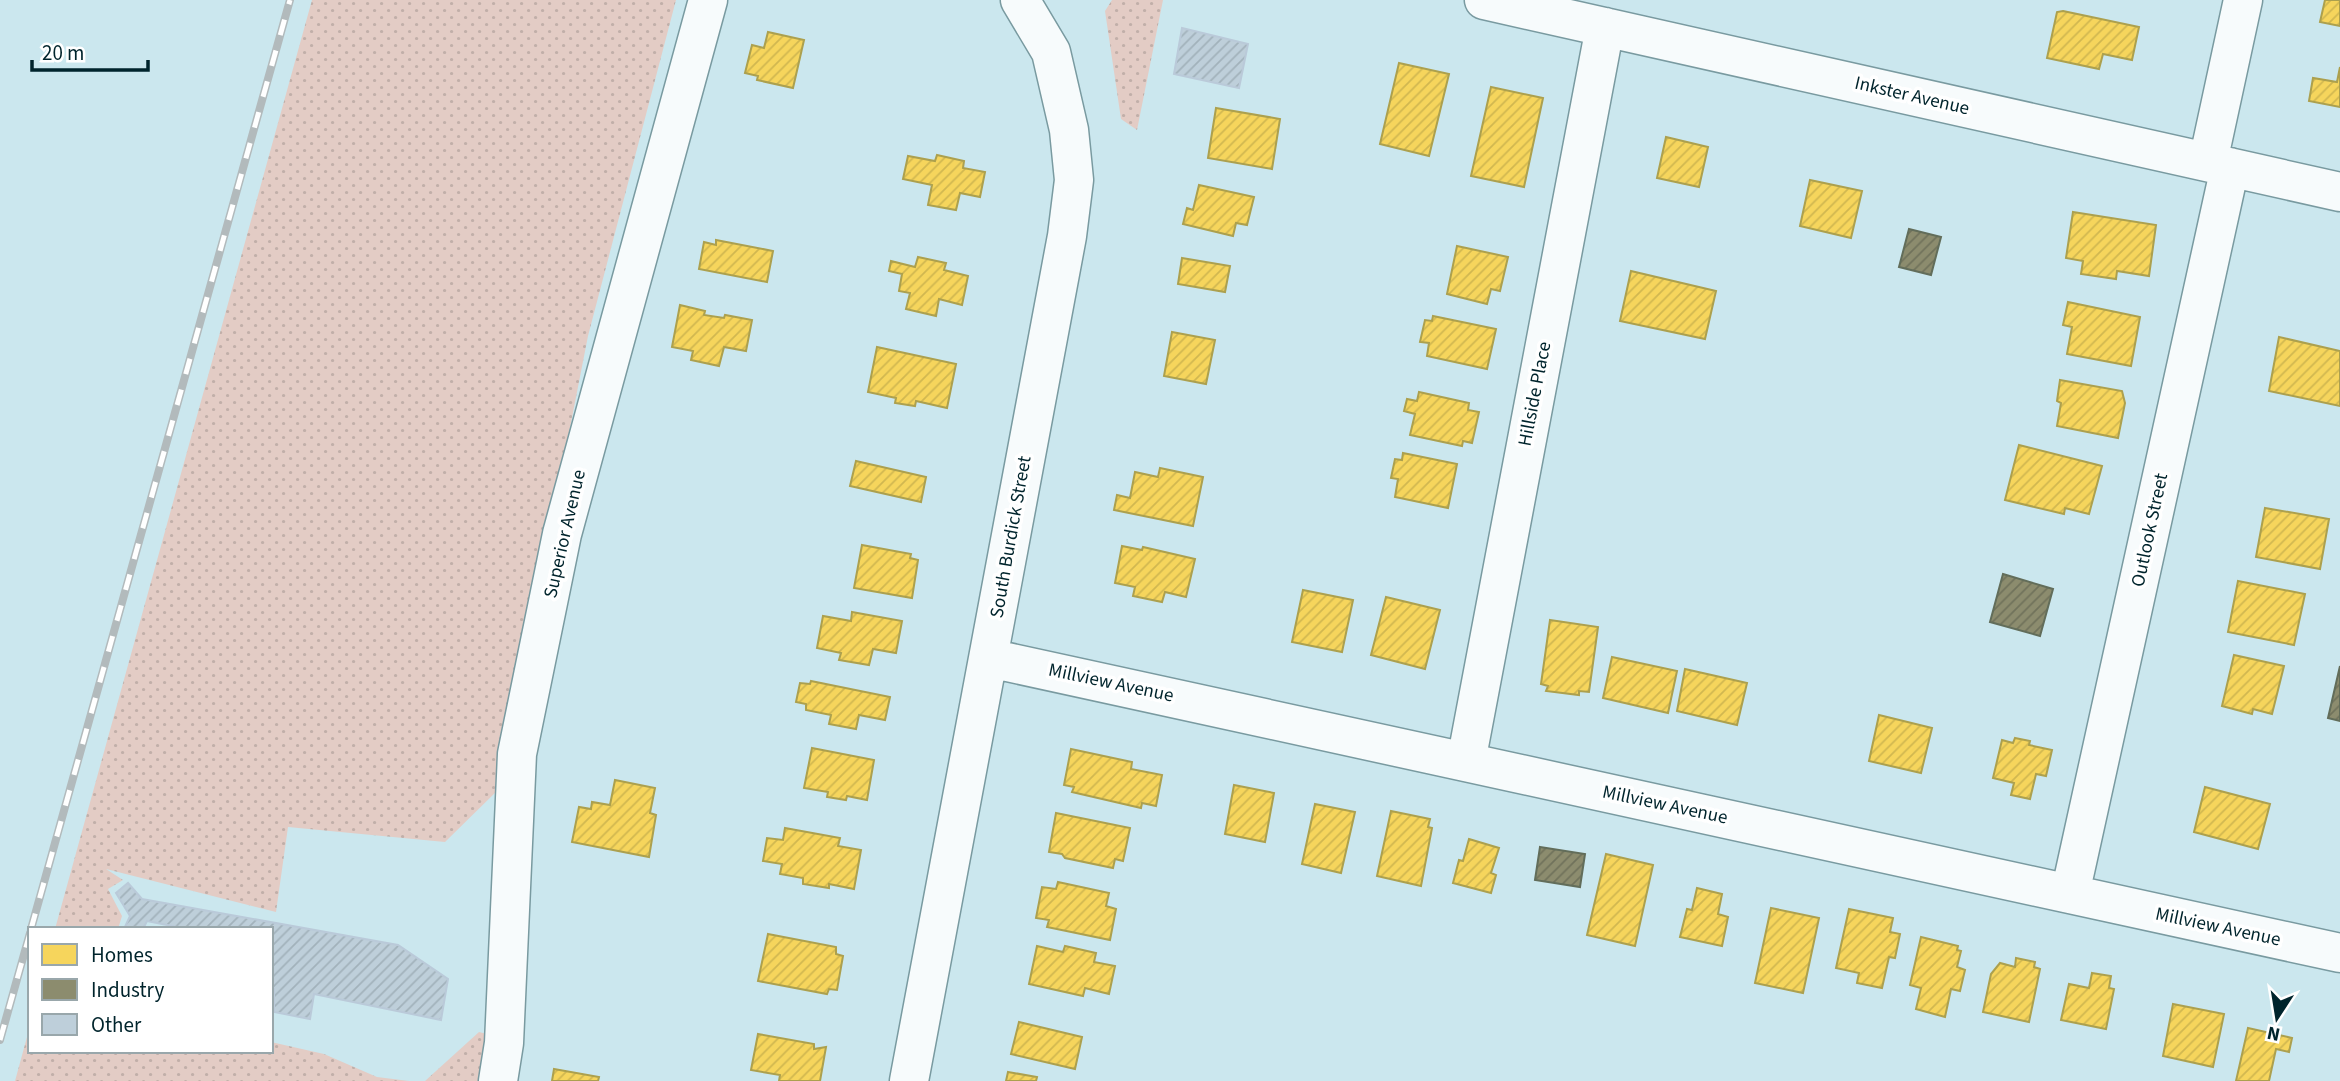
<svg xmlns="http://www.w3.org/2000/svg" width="2340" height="1081" viewBox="0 0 2340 1081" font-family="'Source Sans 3',sans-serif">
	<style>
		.grass { fill: url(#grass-dots) }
		.homes { fill: url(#homes-hatch); stroke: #aca04e; stroke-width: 2 }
		.industry { fill: url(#industry-hatch); stroke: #626d5a; stroke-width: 2 }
		.building { fill: url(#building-hatch); stroke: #bacad9; stroke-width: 2 }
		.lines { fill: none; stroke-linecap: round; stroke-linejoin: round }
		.minor-casing { stroke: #799aa0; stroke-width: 41 }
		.minor { stroke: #f7fbfc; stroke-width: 38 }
		.rail-casing { stroke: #b2babc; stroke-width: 8 }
		.rail { stroke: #fff; stroke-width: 5; stroke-dasharray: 16; stroke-linecap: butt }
		.labels { text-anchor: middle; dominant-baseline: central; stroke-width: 7; stroke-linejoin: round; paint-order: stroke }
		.street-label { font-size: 19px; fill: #00242c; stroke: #fff }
	</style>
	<defs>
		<pattern id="grass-dots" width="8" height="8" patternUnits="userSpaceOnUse" patternTransform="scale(1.75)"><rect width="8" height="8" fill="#e3ccc5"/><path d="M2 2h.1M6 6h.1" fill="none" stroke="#c1afa9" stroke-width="1.8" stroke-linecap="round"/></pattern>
		<pattern id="homes-hatch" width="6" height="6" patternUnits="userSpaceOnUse" patternTransform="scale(1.75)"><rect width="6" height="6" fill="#f6d55c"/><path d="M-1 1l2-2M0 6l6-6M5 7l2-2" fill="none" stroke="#d1b750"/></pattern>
		<pattern id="industry-hatch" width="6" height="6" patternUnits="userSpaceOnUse" patternTransform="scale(1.75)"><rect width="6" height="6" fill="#8c8c6e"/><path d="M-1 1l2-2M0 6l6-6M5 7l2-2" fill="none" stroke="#70725b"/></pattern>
		<pattern id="building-hatch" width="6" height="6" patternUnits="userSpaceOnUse" patternTransform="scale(1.75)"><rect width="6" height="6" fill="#becfda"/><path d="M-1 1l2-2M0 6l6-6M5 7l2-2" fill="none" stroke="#a2b2bb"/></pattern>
	</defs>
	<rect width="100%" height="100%" fill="#cbe7ee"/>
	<path class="grass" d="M312 0H676L588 336 499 789 445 842 288 827 276 912 106 869 123 880 108 889 122 916 118 929H55Z
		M1112 0H1163L1137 130 1121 119 1105 11Z
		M30 1026V1051H271V1042L324 1054 377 1077 409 1081H15Z
		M479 1032 495 1036 487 1081H425Z"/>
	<path class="homes" d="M2325 0H2340V26L2320 22Z
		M2063 11 2139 27 2132 60 2103 54 2099 69 2047 58 2057 12Z
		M768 32 804 40 793 88 757 80 758 76 745 73 752 45 764 48Z
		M1399 63 1449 74 1429 156 1380 144Z
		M2340 67V107L2309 101 2313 78 2337 82Z
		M1491 87 1543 98 1524 187 1471 176Z
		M1216 108 1280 119 1272 169 1208 158Z
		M1666 137 1708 147 1699 187 1657 178Z
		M937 155 964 161 963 168 985 172 980 197 960 193 956 210 928 205 932 185 903 179 908 156 935 161Z
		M1810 180 1862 191 1851 238 1800 226Z
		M1199 185 1254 197 1247 225 1236 223 1233 236 1183 224 1187 208 1193 210Z
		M2073 212 2156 225 2149 276 2117 271 2116 279 2081 274 2083 261 2066 258Z
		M716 240 773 251 767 282 699 269 704 242 716 245Z
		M1457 246 1508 257 1500 291 1491 289 1487 304 1447 294Z
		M918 257 946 263 944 270 968 276 962 305 939 299 936 316 906 309 910 293 899 291 902 274 889 271 891 261 915 267Z
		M1182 258 1230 266 1225 292 1178 284Z
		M1631 271 1716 291 1705 339 1620 321Z
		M2068 302 2140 317 2131 366 2067 354 2072 327 2063 325Z
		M680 305 705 311 704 315 724 318 725 315 752 320 746 351 724 347 719 366 691 360 693 351 672 347Z
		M1433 316 1496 329 1487 369 1427 356 1429 343 1420 342 1425 320 1432 321Z
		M1172 332 1215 340 1206 384 1164 376Z
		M2279 337 2340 351V406L2269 391Z
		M877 347 956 364 947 408 916 401 915 406 895 403 896 398 868 392Z
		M2060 380 2122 391 2125 403 2118 438 2057 426 2061 403 2057 401Z
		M1419 392 1469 403 1468 410 1479 412 1472 443 1463 441 1462 446 1410 435 1415 414 1404 411 1407 399 1417 401Z
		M2019 445 2102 466 2089 514 2065 508 2064 514 2005 500Z
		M1403 453 1457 464 1448 508 1395 497 1398 479 1391 478 1395 459 1402 460Z
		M856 461 926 477 921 502 850 486Z
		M1160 468 1203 477 1193 526 1114 510 1117 495 1130 498 1135 472 1158 477Z
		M2265 508 2329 519 2320 569 2256 557Z
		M862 545 911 554 910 558 918 560 912 598 854 588Z
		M1122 546 1142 550 1143 547 1195 559 1186 597 1165 592 1162 602 1133 596 1135 587 1115 583Z
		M2238 581 2305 594 2294 645 2228 632Z
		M1303 590 1353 600 1342 652 1292 642Z
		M1386 597 1440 610 1425 669 1371 655Z
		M852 612 902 621 896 653 873 649 869 665 839 660 841 653 817 648 823 616 851 621Z
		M1550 620 1598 627 1589 692 1579 691V695L1546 691 1548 686 1541 684Z
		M2234 655 2284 666 2272 714 2253 709 2252 714 2222 706Z
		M1612 657 1677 671 1668 713 1603 698Z
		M1685 669 1747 683 1737 725 1677 711Z
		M811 681 890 697 885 720 859 715 856 729 829 724 831 715 806 710V704L796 702 800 683 810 684Z
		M1879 715 1932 728 1921 773 1869 761Z
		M2015 738 2030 741 2029 745 2052 750 2046 776 2036 774 2030 799 2011 795 2014 783 1993 778 2002 740 2013 743Z
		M812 748 874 760 867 800 847 796 846 800 827 797 828 792 804 788Z
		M1071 749 1132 762 1131 769 1162 775 1156 806 1142 803 1141 808 1072 792 1074 787 1064 785Z
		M615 780 655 788 650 813 656 815 649 857 572 842 579 807 591 809 592 802 610 805Z
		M1234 785 1274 793 1265 842 1225 834Z
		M2205 787 2270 804 2258 849 2194 832Z
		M1315 804 1355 812 1341 873 1302 864Z
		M1391 811 1430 819 1428 827 1432 828 1421 886 1377 876Z
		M1056 813 1130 828 1123 861 1115 859 1113 868 1065 858 1062 854 1049 852Z
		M785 828 840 838 838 846 861 850 854 889 829 884V888L803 884V878L780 874 782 864 763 861 767 838 783 840Z
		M1469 839 1499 848 1491 873 1496 875 1491 893 1453 883 1459 860 1463 861Z
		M1606 854 1653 865 1635 946 1587 935Z
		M1058 882 1109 893 1106 906 1116 909 1110 940 1047 927 1049 920 1036 918 1042 887 1056 889Z
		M1697 888 1722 894 1718 914 1728 917 1722 946 1680 937 1687 909 1692 910Z
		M1771 908 1819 918 1803 993 1755 983Z
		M1849 909 1893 918 1890 932 1900 934 1895 958 1889 957 1882 988 1857 983 1859 973 1836 968Z
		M768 934 836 947V954L843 956 837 990 829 989 827 994 758 981Z
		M1921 937 1958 946 1957 950 1961 951 1957 967 1965 970 1960 991 1951 989 1945 1017 1916 1009 1921 988 1910 985Z
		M1037 946 1063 952 1065 946 1096 953 1094 962 1115 966 1109 994 1085 988 1083 996 1029 984Z
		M2016 958 2035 962 2034 967 2040 969 2029 1022 1983 1012 1991 974 2000 963 2015 967Z
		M2092 973 2111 976 2109 988 2114 989 2106 1029 2061 1020 2069 984 2089 988Z
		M2173 1004 2224 1014 2213 1067 2163 1056Z
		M1019 1022 1082 1037 1075 1069 1011 1054Z
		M2248 1028 2292 1038 2289 1052 2276 1049 2269 1081H2236Z
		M758 1034 814 1044V1049L826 1047 820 1081H779L780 1075 751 1070Z
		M554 1069 599 1077 598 1081H552Z
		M1008 1072 1037 1077 1036 1081H1006Z"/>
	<path class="industry" d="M1909 229 1941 237 1931 275 1899 267Z
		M2003 574 2053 589 2040 636 1990 622Z
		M2340 666V721L2328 718Z
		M1540 847 1585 854 1580 887 1535 880Z"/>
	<path class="building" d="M1182 28 1248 44 1239 88 1174 74Z
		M128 883 142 899 398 945 448 979 441 1020 314 994 310 1019 274 1012V989L271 988V929H187L147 921 143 929H124L130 916 116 893Z"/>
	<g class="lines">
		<g class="minor-casing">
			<path id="minor" d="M1484 0 2340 192
				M2208 162 2243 0
				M989 658 2340 953
				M1466 762 1605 27
				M2070 894 2230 167
				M498 1081 504 1043 517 754 562 534 708 0
				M909 1081 1067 236 1074 180 1069 130 1051 52 1020 0"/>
		</g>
		<use href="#minor" class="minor"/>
		<g class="rail-casing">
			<path id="rail" d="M31 929 290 0
				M0 1040 30 933"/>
		</g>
		<use href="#rail" class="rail"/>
	</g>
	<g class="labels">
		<g class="street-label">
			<text transform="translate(1912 96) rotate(13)">Inkster Avenue</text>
			<text transform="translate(1535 394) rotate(-79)">Hillside Place</text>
			<text transform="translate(2150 530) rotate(-78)">Outlook Street</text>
			<text transform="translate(565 534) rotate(-77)">Superior Avenue</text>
			<text transform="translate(1011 537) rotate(-80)">South Burdick Street</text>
			<text transform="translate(1111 683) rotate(12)">Millview Avenue</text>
			<text transform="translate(1665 805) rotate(12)">Millview Avenue</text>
			<text transform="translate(2218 927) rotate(12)">Millview Avenue</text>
		</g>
	</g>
	<rect x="28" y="927" width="245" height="126" fill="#ffffff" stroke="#99a7ab" stroke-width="2"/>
	<rect x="42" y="944" width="35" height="21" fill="#f6d55c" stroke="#99a7ab" stroke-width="2"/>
	<text x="91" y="962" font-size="21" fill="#00242c">Homes</text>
	<rect x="42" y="979" width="35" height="21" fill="#8c8c6e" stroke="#99a7ab" stroke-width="2"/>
	<text x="91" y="997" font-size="21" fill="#00242c">Industry</text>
	<rect x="42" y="1014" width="35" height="21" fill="#becfda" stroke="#99a7ab" stroke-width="2"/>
	<text x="91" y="1032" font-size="21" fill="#00242c">Other</text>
	<g transform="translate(2277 1018) rotate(192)" stroke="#ffffff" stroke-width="5" paint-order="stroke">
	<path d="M0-5L12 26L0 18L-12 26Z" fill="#00242c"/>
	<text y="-10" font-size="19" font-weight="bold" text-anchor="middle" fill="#00242c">N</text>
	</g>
	<path d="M32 60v10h116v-10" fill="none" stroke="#00242c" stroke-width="3.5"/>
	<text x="42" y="60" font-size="21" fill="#00242c" stroke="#ffffff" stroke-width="5" paint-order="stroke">20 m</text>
</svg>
